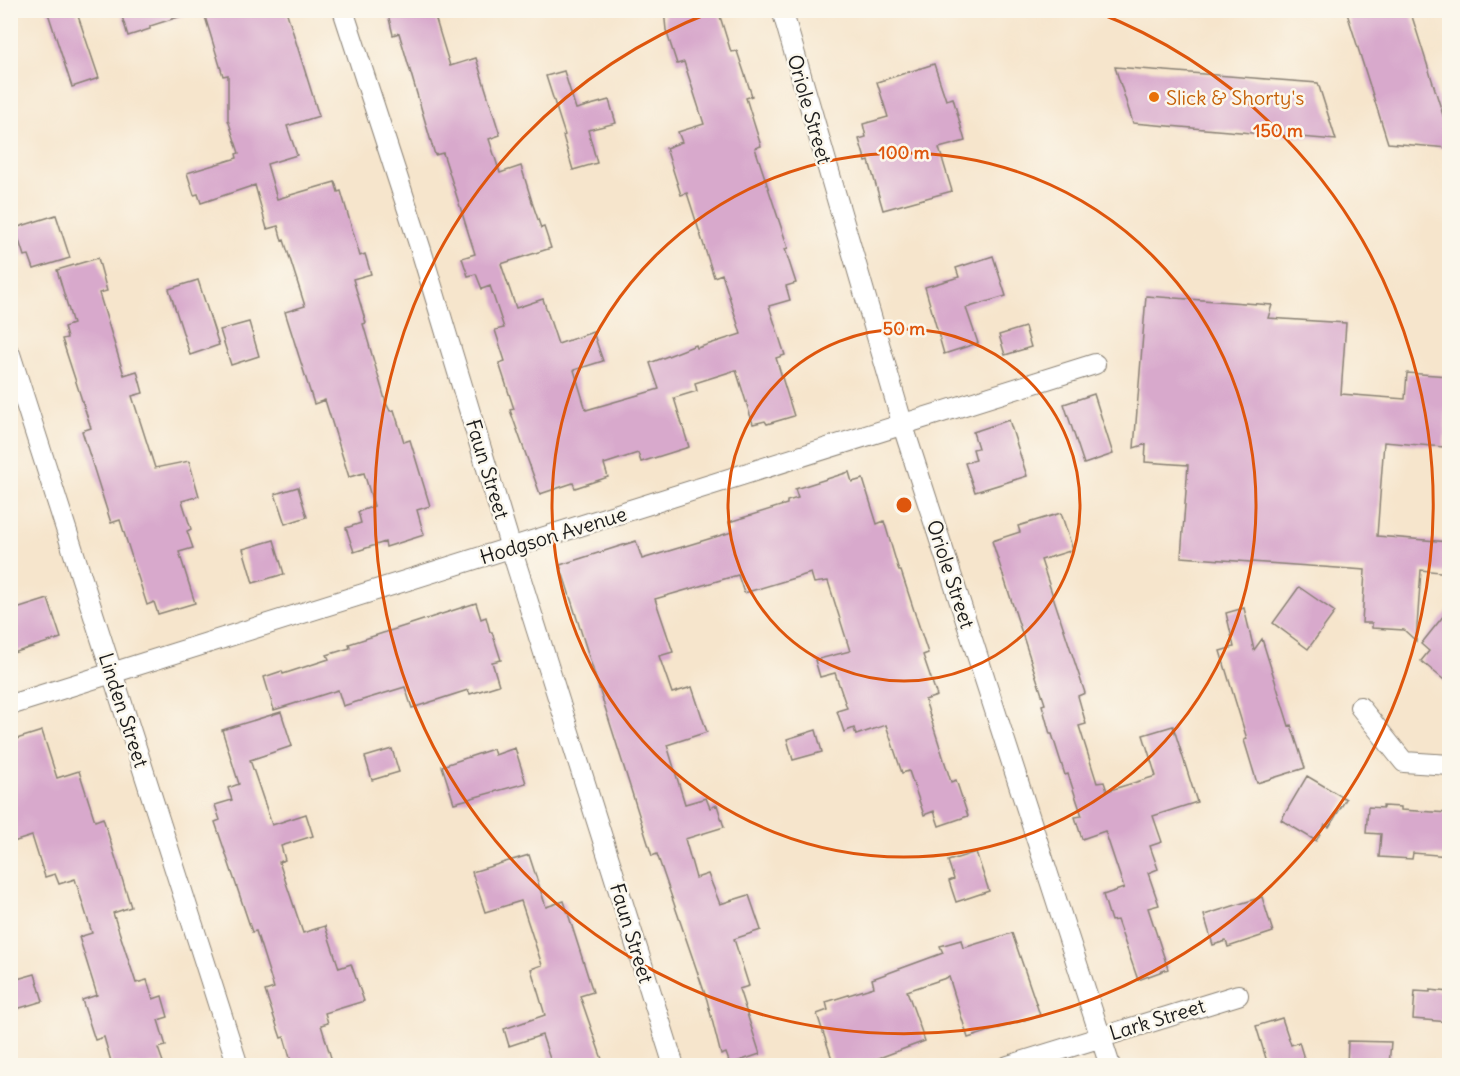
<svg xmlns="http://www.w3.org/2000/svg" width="1460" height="1076" viewBox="0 0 1460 1076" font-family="Delius,sans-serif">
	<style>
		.building { fill: #d8a9cc }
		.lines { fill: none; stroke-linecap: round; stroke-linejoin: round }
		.minor-casing { stroke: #898074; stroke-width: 22 }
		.minor { stroke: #fff; stroke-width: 20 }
		.ring { fill: none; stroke: #de560d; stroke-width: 3 }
		.food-dot { fill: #e8710a; stroke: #fbf7ec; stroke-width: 2 }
		.labels { text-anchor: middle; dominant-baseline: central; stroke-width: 5; stroke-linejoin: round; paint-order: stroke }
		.food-label { font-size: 20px; fill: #c56008; stroke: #fbf7ec; text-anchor: start }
		.street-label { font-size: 20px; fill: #1c1c1c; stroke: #fbf7ec }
		.centre { fill: #de560d; stroke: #fbf7ec; stroke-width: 3 }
		.ring-label { font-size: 18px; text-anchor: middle; font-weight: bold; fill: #de560d; stroke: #fbf7ec; stroke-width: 5; stroke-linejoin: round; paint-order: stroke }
	</style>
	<rect width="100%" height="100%" fill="#fbf7ec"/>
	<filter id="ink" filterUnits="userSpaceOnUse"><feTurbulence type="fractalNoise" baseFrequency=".0167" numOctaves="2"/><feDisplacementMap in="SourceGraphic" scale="12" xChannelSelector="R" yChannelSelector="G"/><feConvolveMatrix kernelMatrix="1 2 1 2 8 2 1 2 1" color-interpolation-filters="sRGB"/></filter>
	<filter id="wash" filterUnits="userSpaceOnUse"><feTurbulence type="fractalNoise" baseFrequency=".008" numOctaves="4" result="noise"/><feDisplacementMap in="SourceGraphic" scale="24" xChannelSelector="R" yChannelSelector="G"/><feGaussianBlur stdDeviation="1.35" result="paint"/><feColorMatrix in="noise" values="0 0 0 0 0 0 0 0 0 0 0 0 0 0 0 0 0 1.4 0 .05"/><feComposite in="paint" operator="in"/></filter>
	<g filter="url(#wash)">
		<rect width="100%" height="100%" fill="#f6e5cc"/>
		<g id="blocks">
			<path class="building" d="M47 10H76L99 78 72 87Z
				M120 10H184L185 15 150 26V29L128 36Z
				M203 10H286L319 116 287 126 297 155 267 164 277 199 335 182 338 192 341 191 360 256 365 254 371 274 353 279 366 323 363 324 386 403 390 411 394 410 404 442 410 440 430 506 417 510 424 535 386 547 385 542 354 552 346 528 361 523 358 512 374 506 364 473 349 477 325 400 314 404 285 312 305 306 284 240 282 241 278 226 267 229 255 185 201 203 198 194 194 195 187 173 237 158 236 154 239 153 228 120V75L223 76Z
				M387 10H433L450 66 476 58 500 135 489 139 500 173 521 166 533 205 541 228 544 227 551 248 501 264 516 308 543 299 558 344 593 332 603 361 574 370 586 410 659 389 650 363 696 345 697 348 741 334 722 274 714 277 687 193 681 195 666 148 682 142 678 132 704 124 684 62 677 64 666 30 664 10H718L731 52 737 51 752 96 746 98 761 146 755 148 788 248 785 249 796 283 786 286 790 300 769 306 785 355 776 358 794 416 767 424 765 421 753 424 736 370 695 383 697 391 674 398 689 447 641 462 638 453 604 464 608 477 575 488 573 483 540 494 510 410 514 409 499 363 505 361 495 330 504 328 490 286 482 289 476 274 468 276 462 258 475 254 443 153 435 155 399 33 393 35Z
				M1346 10H1410L1449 134V148L1388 143Z
				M934 64 946 100 953 98 965 141 939 148 952 191 883 210 869 161 866 162 859 139 866 137 863 124 888 117 877 82Z
				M1115 67 1318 83 1336 140 1133 123Z
				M564 71 576 109 609 100 616 123 588 130 597 163 573 170 563 136 565 135 546 76Z
				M56 215 70 258 34 269 29 255 24 256 15 228Z
				M993 256 1006 296 966 308 978 343 944 354 925 287 959 277 956 268Z
				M98 258 107 291 99 293 124 375 137 371 143 393 132 396 155 468 189 461 199 496 182 501 191 529 187 531 193 548 179 552 195 603 158 614 154 602 147 605 120 520 111 523 82 431 91 428 62 339 67 338 64 327 73 324 57 270Z
				M198 280 219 345 190 355 169 289Z
				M1146 296 1272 305 1268 318 1346 323 1341 394 1405 399 1407 373 1449 376 1444 447 1384 442 1377 536 1449 542V573L1421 570 1416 641 1404 630 1372 628V623H1362L1365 570 1181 557 1188 465 1145 462 1146 444 1134 448Z
				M249 322 259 356 231 365 220 330Z
				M1025 327 1031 347 1005 355 999 335Z
				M1094 394 1113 454 1084 464 1064 404Z
				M1009 420 1027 476 975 492 965 463 976 460 973 449 978 448 973 432Z
				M849 472 852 482 863 479 877 524 884 521 899 571H901L928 653 923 655 937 696 925 700 951 782 956 780 968 816 939 826 934 811 924 815 909 771 902 773 886 725 856 735 854 728 844 732 837 711 847 708 835 673 820 677 815 660 850 651 828 581 814 583 811 573 744 593 738 575 655 599 673 652 659 656 672 693 692 687 707 732 667 745 685 804 706 798 710 808 717 805 724 827 685 839 696 878 708 874 720 904 749 895 761 930 734 939 749 986 739 989 760 1054 730 1064 726 1053 721 1055 707 1000 657 854 652 856 560 565 636 541 642 559 732 532 729 522 787 504V501L798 498 795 489Z
				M298 487 307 517 285 524 275 494Z
				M1061 513 1073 550 1041 560 1085 693 1078 696 1086 724 1079 726 1097 783 1104 782 1107 791 1156 776 1143 735 1173 726 1197 802 1153 816 1162 842 1150 846 1158 869 1148 873 1159 905 1148 908 1168 969 1138 980 1117 920 1111 921 1103 895 1124 888 1105 831 1082 839 1075 817 1082 816 1068 774 1065 775 1052 734H1050L1042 705 1045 704 992 541 1020 532 1018 526Z
				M274 540 284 574 253 583 243 549Z
				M1299 587 1335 612 1308 649 1273 623Z
				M48 599 61 638 10 654V611Z
				M476 603 481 619 486 617 490 632H492L501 660 492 662 499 685 470 694 468 690 412 708 405 687 343 706 338 690 274 710 264 677 282 671 283 674 329 659 327 655 350 648 349 644Z
				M1244 608 1254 650 1262 639 1289 726 1291 725 1305 768 1257 783 1244 740 1247 739 1220 651 1234 647 1226 613Z
				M1449 609V684L1421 661 1429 651 1421 644Z
				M281 712 292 746 250 760 272 825 306 814 313 836 281 846 285 860 279 862 303 933 325 926 339 968 351 964 364 1001 325 1013 328 1023 321 1025 332 1061 319 1065H292L284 1037 281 1038 265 991 274 988 256 931 252 932 215 822 220 820 215 805 232 800 228 788 239 784 222 730Z
				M816 730 822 752 793 760 787 739Z
				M42 731 57 778 79 771 95 821 103 818 131 907 113 913 136 983 147 980 153 999 162 996 168 1017 158 1020 166 1046 158 1048 164 1065H112L104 1037 95 1040 82 1000 97 995 79 937 92 933 75 879 59 884 55 874 45 877 32 836 10 843V741Z
				M515 748 526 783 454 803 442 766 493 749 495 755Z
				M392 749 399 772 372 780 365 757Z
				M1307 776 1346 799 1329 827 1325 825 1316 841 1281 820Z
				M1383 806 1401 807V810L1449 813V856L1413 853 1412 859 1379 857 1381 834 1366 833 1368 807 1383 808Z
				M976 852 989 891 956 902 949 881 954 879 948 861Z
				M529 855 546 907 564 901 593 992 580 996 604 1065H552L542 1035 509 1046 504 1029 545 1015 531 969 542 965 521 901 485 912 472 872Z
				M1262 897 1273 932 1228 947 1226 941 1213 945 1204 915Z
				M1012 933 1040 1015 968 1038 949 977 907 991 925 1041 860 1065H834L817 1014 828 1010 826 1002 874 987 872 979 943 953 940 946 961 940 963 948Z
				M35 974 43 1001 10 1011V981Z
				M1430 990 1449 992V1022L1413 1019 1415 991 1430 992Z
				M1282 1018 1291 1045 1299 1042 1305 1062 1295 1065H1268L1256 1026Z
				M1348 1041 1391 1042 1389 1065H1347Z"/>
		</g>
	</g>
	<g filter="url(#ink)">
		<use href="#blocks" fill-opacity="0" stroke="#898074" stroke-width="1.5"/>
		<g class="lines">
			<g class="minor-casing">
				<path id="minor" d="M343 10 421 250 511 548 674 1066
					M782 10 903 426 1110 1066
					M10 354 238 1066
					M10 705 1095 364
					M1360 707 1404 762 1450 765
					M1008 1066 1238 995"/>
			</g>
			<use href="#minor" class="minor"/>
		</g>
	</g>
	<g class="ring">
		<circle cx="904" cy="505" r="176"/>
		<circle cx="904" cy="505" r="352"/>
		<path d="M1094 11A529 529 0 1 1 714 11"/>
	</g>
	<circle class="food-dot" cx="1154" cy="97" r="6"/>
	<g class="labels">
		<g class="food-label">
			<text x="1166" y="97">Slick &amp; Shorty's</text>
		</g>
		<g class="street-label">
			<text transform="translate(810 109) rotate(74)">Oriole Street</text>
			<text transform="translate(488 469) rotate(73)">Faun Street</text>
			<text transform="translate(553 535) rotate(-17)">Hodgson Avenue</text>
			<text transform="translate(951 574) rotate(72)">Oriole Street</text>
			<text transform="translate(124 710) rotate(72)">Linden Street</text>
			<text transform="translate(632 933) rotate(73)">Faun Street</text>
			<text transform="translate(1157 1019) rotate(-17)">Lark Street</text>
		</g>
	</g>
	<circle cx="904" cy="505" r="9" class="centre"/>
	<g class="ring-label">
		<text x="1278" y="137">150 m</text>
		<text x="904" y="159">100 m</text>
		<text x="904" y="335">50 m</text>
	</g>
	<rect width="1460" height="1076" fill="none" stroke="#fbf7ec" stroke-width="36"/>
</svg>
